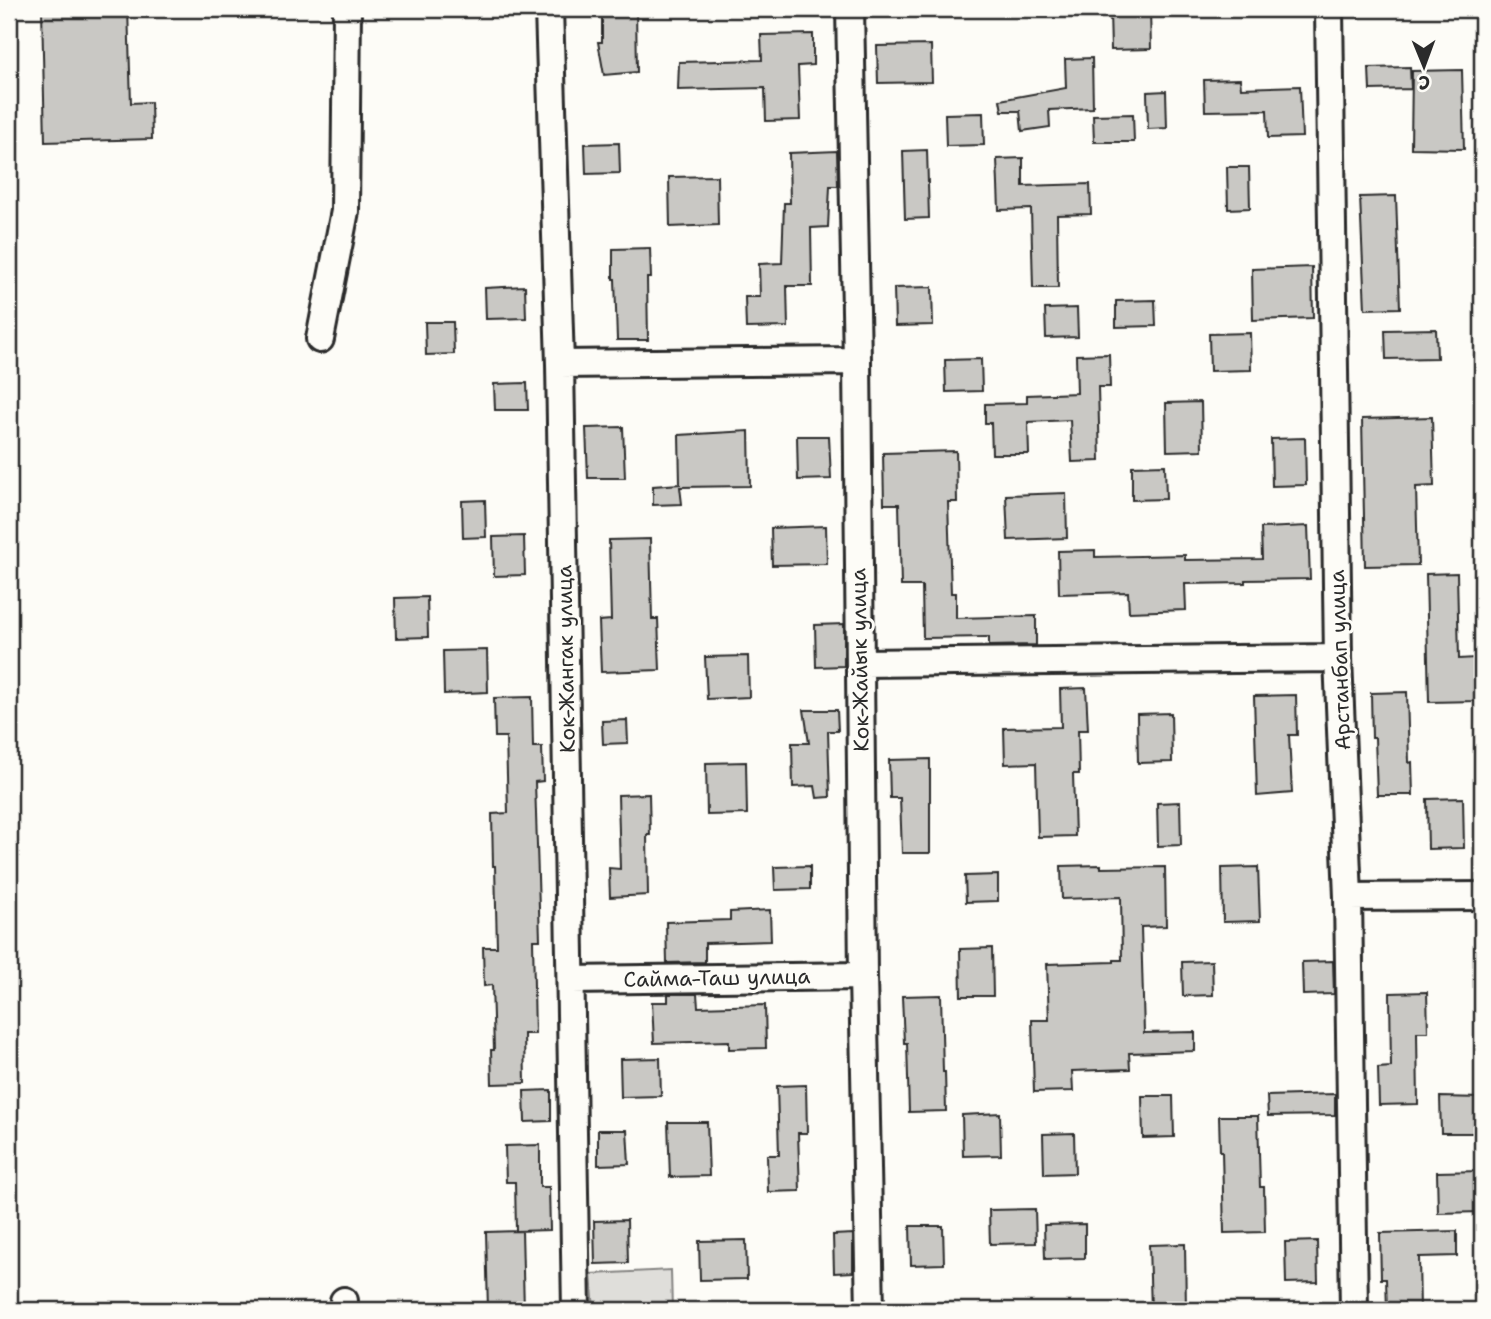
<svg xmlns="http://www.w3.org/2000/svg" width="1491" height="1319" viewBox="0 0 1491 1319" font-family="'Shantell Sans',sans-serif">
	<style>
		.park { fill: #dfdeda; stroke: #858482; stroke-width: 2 }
		.building { fill: #c9c8c4; stroke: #2b2b2b; stroke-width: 2 }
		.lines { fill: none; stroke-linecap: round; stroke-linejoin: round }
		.minor-casing { stroke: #2b2b2b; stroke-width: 32 }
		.minor { stroke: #fdfcf7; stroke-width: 26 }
		.labels { text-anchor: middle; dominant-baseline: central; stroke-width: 6; stroke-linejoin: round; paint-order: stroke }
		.street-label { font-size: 21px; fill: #2b2b2b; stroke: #fdfcf7 }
	</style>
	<rect width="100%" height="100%" fill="#fdfcf7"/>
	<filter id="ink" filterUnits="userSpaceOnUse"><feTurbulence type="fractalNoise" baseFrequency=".0143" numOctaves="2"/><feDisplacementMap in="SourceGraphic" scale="14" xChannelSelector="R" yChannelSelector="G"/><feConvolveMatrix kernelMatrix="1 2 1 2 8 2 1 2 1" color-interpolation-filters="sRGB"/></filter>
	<g filter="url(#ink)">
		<path class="park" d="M671 1270 672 1310H594L591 1274Z"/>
		<path class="building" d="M42 9H128L131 103 151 102 152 139 45 142Z
			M602 9H636L637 72 604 75 598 42H602Z
			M1150 10 1151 49 1111 50 1110 11Z
			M813 34V65L798 66 800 120 766 121 765 88 678 90 679 62 762 60 761 35Z
			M931 45 932 82 878 83 877 46Z
			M1092 58 1093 108 1049 110 1050 127 1022 131 1020 111H1002L1000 100 1066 88 1065 59Z
			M1410 67 1411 89 1370 90 1369 68Z
			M1462 70 1464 149 1411 148 1412 71Z
			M1240 79 1241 88 1300 86 1302 137 1268 138 1267 110 1205 111 1204 80Z
			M1166 91 1167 128 1148 129 1147 92Z
			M983 113 984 145 946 146 945 114Z
			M1133 114 1134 142H1094L1093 115Z
			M619 143 620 173 586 174 585 144Z
			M927 150 929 218 905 219 903 151Z
			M837 151 838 186H830L828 227 811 228 812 286H787L788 327 746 328 745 297H760L759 264 782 263 784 203H790L789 153Z
			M1023 158V186L1090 184 1091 214 1057 215 1058 288H1033L1031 209 999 210 997 159Z
			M1227 167H1249L1250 208 1228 209Z
			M717 176 718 225 670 227 669 177Z
			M1396 196 1400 308 1365 309 1360 197Z
			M650 248 651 278H647L648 340H617L615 279H613V249Z
			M1312 267 1313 318 1253 320 1252 269Z
			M525 286 526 318 486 319 485 288Z
			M932 287 933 325 895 326 894 288Z
			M1155 300 1156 326 1116 327V301Z
			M1077 308 1078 337 1046 338 1045 309Z
			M425 322H453L454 354 426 355Z
			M1436 329 1437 358 1386 359 1385 330Z
			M1250 333 1251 370 1210 371 1209 334Z
			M1109 354 1110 387H1098L1100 461 1072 462 1070 420 1028 422 1029 454H992L991 423H985V404L1027 403V395L1077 393 1076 355Z
			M981 359 982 391 946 392 945 360Z
			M527 383 528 410H495L494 384Z
			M1201 402 1202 450 1167 451 1166 403Z
			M1432 417 1434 486 1416 487 1418 565 1365 566 1362 419Z
			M623 427 625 478H588L586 428Z
			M749 431 750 486 680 487 682 504 653 505V486L680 484 679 435Z
			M797 436H829L831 479 798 480Z
			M1305 438 1306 485 1272 486 1271 439Z
			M956 451 957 502H948L951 593H956V618L1036 616V645L989 646V637L923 638 922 586H901L899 504H884L883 453Z
			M1165 465 1166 499 1132 500V466Z
			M1066 493 1067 538 1008 540 1006 495Z
			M485 500 486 537 463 538 462 501Z
			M826 526 827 564 772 565 771 528Z
			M1308 526 1310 579 1245 580V583L1185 584 1186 610 1129 612 1128 592 1059 594 1058 551 1095 550V557L1185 555V560L1262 559 1261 528Z
			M524 536 525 575 494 576 493 537Z
			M650 539 652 619H658L660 670 601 672 599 621 611 620 609 540Z
			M1457 573 1459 659 1475 658 1477 701 1429 702 1426 574Z
			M427 597 428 637 396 638 395 598Z
			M844 624V666L816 667 815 625Z
			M487 650 488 692 444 694 443 651Z
			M748 656 749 697 707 699 705 657Z
			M1086 688 1088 730H1078L1079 774H1073L1075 836 1038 837 1036 763 1005 764 1004 728 1061 727 1060 689Z
			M1407 692 1409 763 1412 762 1413 795H1377L1375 738H1372L1371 693Z
			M1296 695 1297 735H1289L1292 793 1257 796 1254 696Z
			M532 697 533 747H542L543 781 535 782 540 940H533L535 1034H524L525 1083 492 1084 491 1050H494L492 985 484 986 483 947H497L495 866H493L492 814 508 813 506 737H495L494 698Z
			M804 710H837L838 731H828L830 797 817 798 815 786 793 787 792 743H809Z
			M1171 713 1172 762 1138 763 1137 714Z
			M627 720 628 743 603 744 602 721Z
			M930 759V853H902L900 798H890L889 760Z
			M746 762 747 814 707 815 706 763Z
			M649 794 650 835H647L648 895 610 897 609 868 620 869 618 795Z
			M1463 798 1464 848 1428 849 1427 799Z
			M1180 802 1181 845 1158 846 1157 803Z
			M1101 865V868L1165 867 1166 926 1141 927 1144 1033 1195 1032V1051L1129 1053 1130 1069 1072 1071 1073 1091 1034 1092 1032 1020H1049L1047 964 1114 962V960H1122L1121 897 1062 899 1061 866Z
			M810 866V889L775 890 774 867Z
			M1258 867 1260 921 1223 922 1222 868Z
			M998 875V901L966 902 965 876Z
			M770 910 771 941 705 943V962L667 963 666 922 730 920V912Z
			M992 948 993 996H961L960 949Z
			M1212 961 1213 995 1183 996 1182 962Z
			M1333 961 1334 994 1303 995 1302 962Z
			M1427 992 1428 1032H1417L1418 1104 1379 1105 1378 1068 1391 1067 1390 993Z
			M668 994H697L698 1007 765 1005 766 1048 729 1049V1041L654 1043 652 1002H668Z
			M941 995 943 1072H945L946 1111 909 1112 907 1043H904L902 996Z
			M660 1058 661 1096 621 1097 620 1059Z
			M806 1085 807 1133H798L800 1191 768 1192 767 1155H779L777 1086Z
			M551 1090V1121L525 1122 524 1091Z
			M1335 1094V1115L1268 1116 1267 1096Z
			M1142 1096H1173L1174 1137 1143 1138Z
			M1440 1097 1482 1098V1133H1441Z
			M1000 1113 1001 1155 963 1156 962 1115Z
			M1219 1116H1258L1260 1187H1264L1265 1232 1224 1233 1222 1151H1220Z
			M668 1122H707L709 1176 670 1177Z
			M598 1130H627L629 1164 598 1165Z
			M1074 1133 1075 1173 1044 1174 1043 1134Z
			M540 1145V1187H549L550 1230 516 1231 515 1182H506L505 1146Z
			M1482 1171V1212L1438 1213 1437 1172Z
			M1035 1209 1036 1243 990 1244 989 1210Z
			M627 1220 628 1263 595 1264 594 1221Z
			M1085 1224V1258L1045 1259 1044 1225Z
			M910 1226H943L944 1264 911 1265Z
			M522 1231 524 1310H488L486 1232Z
			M1457 1231V1256L1419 1257 1420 1310H1387L1386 1279H1381L1380 1233Z
			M853 1234V1272L834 1273 833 1235Z
			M746 1240 747 1279 700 1280 699 1241Z
			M1317 1241 1318 1282 1286 1283 1285 1242Z
			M1185 1244 1186 1310H1151L1149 1245Z"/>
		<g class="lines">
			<g class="minor-casing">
				<path id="minor" d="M549 9 560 364 576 1310
					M850 9 857 361 863 976 870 1310
					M1329 9 1338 658 1348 897 1354 1310
					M320 339 345 211 347 9
					M560 364 857 361
					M860 663 1338 658
					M1348 897 1482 896
					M571 980 863 976
					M344 1310V1301"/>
			</g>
			<use href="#minor" class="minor"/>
		</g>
	</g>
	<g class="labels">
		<g class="street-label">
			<text transform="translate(566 659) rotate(-91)">Кок-Жангак улица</text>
			<text transform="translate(860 660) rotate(-91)">Кок-Жайык улица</text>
			<text transform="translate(1340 660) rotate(-92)">Арстанбап улица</text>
			<text transform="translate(717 978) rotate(-1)">Сайма-Таш улица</text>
		</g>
	</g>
	<rect width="1491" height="1319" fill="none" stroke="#fdfcf7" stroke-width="35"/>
	<rect x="18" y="18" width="1456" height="1284" fill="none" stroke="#2b2b2b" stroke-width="2.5" filter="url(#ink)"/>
	<g transform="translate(1424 66) rotate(179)" stroke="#fdfcf7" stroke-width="5" paint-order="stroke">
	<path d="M0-5L12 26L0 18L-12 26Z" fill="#2b2b2b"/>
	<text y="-10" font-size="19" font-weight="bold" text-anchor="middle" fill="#2b2b2b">С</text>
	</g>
</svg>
